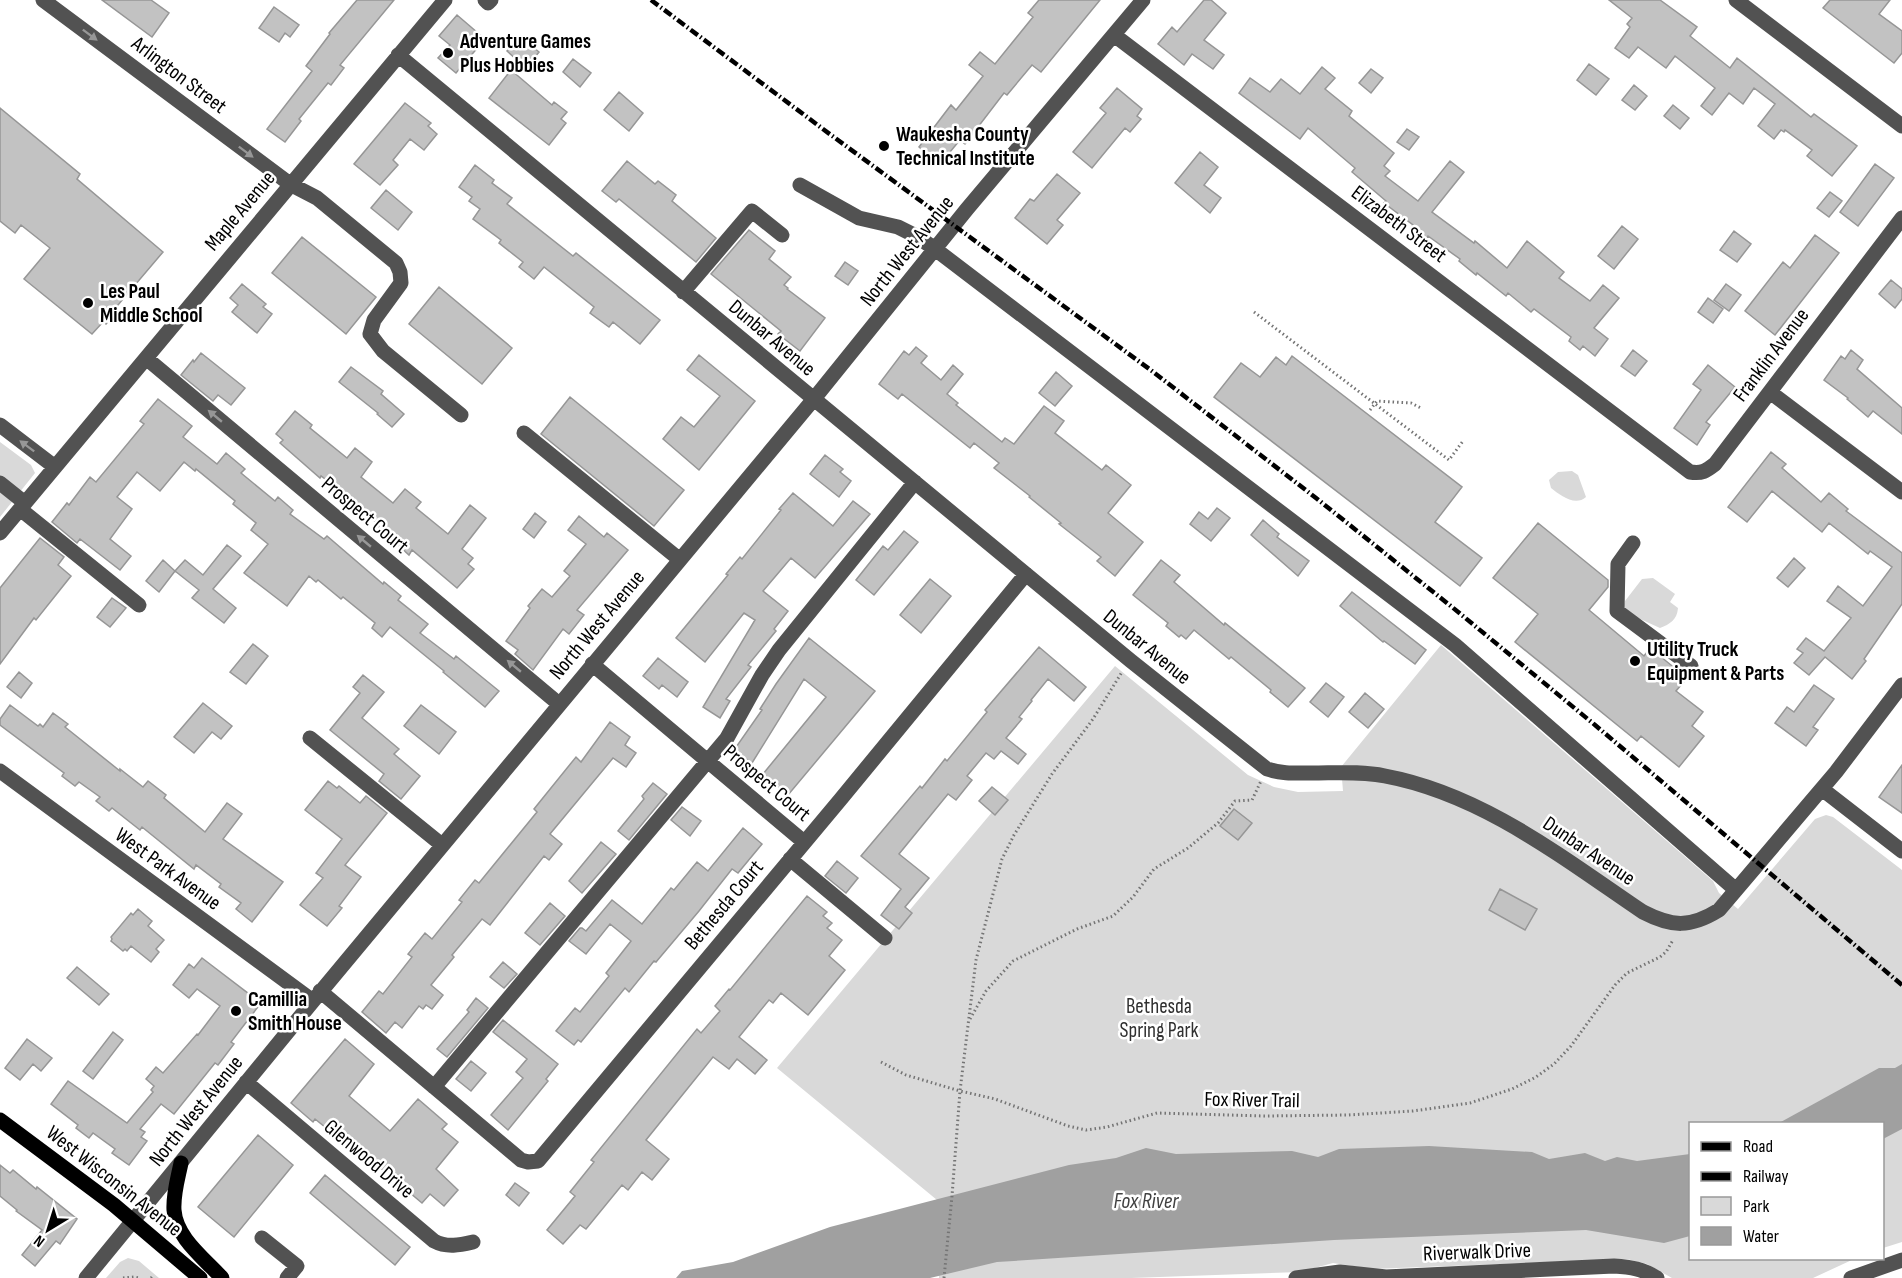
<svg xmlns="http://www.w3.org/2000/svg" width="1902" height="1278" viewBox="0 0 1902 1278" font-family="'Sofia Sans Condensed',sans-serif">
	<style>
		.green { fill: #d9d9d9 }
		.water { fill: #a0a0a0 }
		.building { fill: #c2c2c2; stroke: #969696; stroke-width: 1.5 }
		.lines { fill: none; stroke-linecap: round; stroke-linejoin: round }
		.path { stroke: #747474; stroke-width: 3; stroke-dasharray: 1.5 3; stroke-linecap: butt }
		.minor { stroke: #525252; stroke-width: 15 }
		.major { stroke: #000; stroke-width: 15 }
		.rail { stroke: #000; stroke-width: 4.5; stroke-dasharray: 9 3 1.5 3; stroke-linecap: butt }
		.oneway { fill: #979797 }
		.poi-dot { fill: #000; stroke: #fff; stroke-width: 2 }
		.labels { text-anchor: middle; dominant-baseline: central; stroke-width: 5; stroke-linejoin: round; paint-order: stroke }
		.poi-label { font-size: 21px; font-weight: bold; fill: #000; stroke: #fff; text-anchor: start }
		.street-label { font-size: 21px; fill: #000; stroke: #fff }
		.park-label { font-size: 21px; fill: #303030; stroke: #fff }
		.water-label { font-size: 22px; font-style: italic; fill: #414141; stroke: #fff }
	</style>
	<rect width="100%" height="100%" fill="#fff"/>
	<path class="green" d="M0 442 31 465 35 473 0 517Z
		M1572 471 1578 475 1586 497C1575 507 1560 495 1551 488L1549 480 1558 472Z
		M1653 578 1675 594 1670 602 1678 608C1677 620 1670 624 1660 628L1627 613 1623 608 1625 601 1642 579Z
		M1441 645 1713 881 1719 893 1738 909 1815 819 1826 815 1833 817 1902 870V1242L1883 1248 1882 1124H1690V1258L1854 1259 1813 1278H1672L1647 1264 1627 1259 1372 1269 1333 1263 1300 1272 1131 1278H939L937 1200 777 1068 1115 666 1248 775 1274 787 1298 792 1343 791 1341 767Z
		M128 1258 139 1261 159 1278H106L120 1262Z"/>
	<path class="water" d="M1902 1064V1129L1883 1139 1882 1124 1779 1123 1879 1068H1895Z
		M1429 1146 1532 1152 1549 1159 1585 1153 1605 1161 1617 1157 1637 1161 1690 1154V1236L1664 1243 1586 1230 1334 1240 997 1262 930 1278H676L682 1271 733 1262 830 1227 1069 1165 1116 1158 1146 1148 1176 1154 1292 1151 1318 1157 1339 1149Z"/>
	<path class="building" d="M102 0H151L169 13 152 37Z
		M357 0H394L340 65 344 68 331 85 328 83 299 119 301 121 285 142 267 129 312 71 306 66 330 34 329 33Z
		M1039 0H1100L1041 72 1032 65 1007 95 1004 93 965 144 960 140 939 165 919 147 951 105 956 110 983 76 969 65 980 52 995 64 1033 17 1028 13Z
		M1204 0H1211L1226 13 1204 40 1224 55 1213 69 1192 54 1184 65 1158 44 1172 27 1177 32Z
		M1609 0H1660L1697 27 1690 36 1730 68 1737 58 1811 117 1814 114 1857 146 1832 176 1807 156 1812 150 1785 130 1784 132 1781 130 1774 139 1758 126 1775 104 1754 88 1743 104 1729 93 1712 115 1701 106 1715 88 1675 56 1666 68 1638 47 1629 58 1615 48 1630 27 1627 24 1632 18Z
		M1830 0H1890L1879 14 1902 31V53L1894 63 1823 8Z
		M274 7 299 25 290 37 285 33 279 42 259 28Z
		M457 15 485 39 456 73 438 58 450 45 439 36Z
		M520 36 539 52 526 68 507 51Z
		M573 59 591 73 580 87 563 72Z
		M1589 64 1609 79 1596 95 1577 80Z
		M1322 67 1335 78 1325 89 1352 111 1349 116 1394 153 1384 166 1390 171 1385 176 1418 201 1450 161 1464 172 1432 212 1474 243 1475 241 1507 268 1527 241 1564 272 1559 278 1590 301 1603 285 1619 298 1594 328 1608 339 1595 356 1583 346 1580 350 1569 341 1571 337 1534 309 1531 312 1508 293 1506 296 1477 273 1476 275 1459 261 1460 259 1428 236 1425 241 1410 229 1413 225 1384 203 1386 201 1352 172 1355 168 1308 128 1300 139 1239 93 1250 78 1270 92 1281 79 1300 94Z
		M1371 69 1383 78 1371 93 1359 83Z
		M511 70 552 105 554 102 567 112 561 119 566 123 549 145 489 98Z
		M1634 85 1647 96 1635 110 1622 100Z
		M1117 88 1142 109 1137 116 1141 119 1130 132 1125 128 1092 168 1073 152 1106 113 1100 108Z
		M619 92 643 113 629 131 604 110Z
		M405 103 431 123 428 126 437 134 424 150 410 139 393 160 398 165 380 185 354 164Z
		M1673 105 1689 118 1680 129 1664 116Z
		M0 108 80 174 77 179 163 252 112 312 115 314 106 324 103 322 92 334 24 279 50 248 21 225 15 233 0 221Z
		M1407 129 1419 137 1409 150 1397 142Z
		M1200 152 1218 167 1204 185 1221 198 1210 213 1175 183Z
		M627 161 655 184 658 181 676 195 672 201 716 238 696 262 619 199 616 202 602 191Z
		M1875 164 1894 178 1858 226 1840 212Z
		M475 165 494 180 492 183 512 198 507 204 573 256 576 253 660 320 640 344 613 322 609 327 590 313 594 307 544 267 534 279 519 267 523 262 499 243 501 240 473 219 480 209 469 201 472 197 459 187Z
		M1057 174 1080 193 1057 220 1063 225 1047 244 1015 218 1030 199 1034 201Z
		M386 190 412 212 398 230 371 208Z
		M1830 192 1842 201 1829 217 1817 208Z
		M1622 226 1638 239 1614 269 1598 256Z
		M749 230 775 251 769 259 791 277 784 285 788 288 787 289 825 318 800 351 778 334 781 331 711 274Z
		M1734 231 1751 244 1737 262 1720 250Z
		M1815 235 1839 253 1775 335 1745 311 1783 262 1790 268Z
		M302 237 376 297 346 334 272 273Z
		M845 262 858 271 848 285 835 276Z
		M1891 280 1902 289V299L1895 308 1879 294Z
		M242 284 266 304 263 307 272 314 257 333 232 312 238 305 230 298Z
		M1726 284 1741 295 1729 311 1714 300Z
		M439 287 512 348 482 384 409 324Z
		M1708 298 1723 309 1713 323 1698 312Z
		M916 347 927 356 921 363 941 380 953 365 963 374 947 394 958 403 956 405 1002 442 1005 438 1014 444 1044 406 1064 421 1055 433 1102 470 1106 465 1131 485 1108 513 1143 542 1115 576 1097 561 1101 557 1059 524 1061 523 1029 497 1030 496 994 468 999 463 974 443 970 448 902 394 898 399 879 384 904 351 909 355Z
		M1633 350 1647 361 1635 376 1621 366Z
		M1851 350 1863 360 1857 369 1902 408V434L1873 411 1868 417 1847 399 1848 398 1824 380 1841 356 1845 359Z
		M201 353 245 388 231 405 218 395 213 401 181 375 193 360 194 362Z
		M699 355 755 401 699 470 663 439 681 417 694 427 720 396 687 370Z
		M1292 356 1462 487 1435 522 1482 558 1460 586 1214 397 1241 363 1260 377 1276 357 1286 365Z
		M1708 365 1735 387 1706 422 1710 425 1697 445 1674 428 1701 390 1693 384Z
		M351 367 383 391 381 394 404 414 392 427 377 414 378 413 339 382Z
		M1056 372 1072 386 1055 406 1039 393Z
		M570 397 684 490 654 526 541 434Z
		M158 399 192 426 183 437 217 464 226 453 245 469 241 473 275 501 278 497 293 510 290 514 324 539 327 536 383 584 384 582 401 596 398 600 428 624 420 633 454 659 456 656 499 691 485 707 443 672 444 671 390 627 382 637 372 628 375 623 343 597 341 599 318 580 316 582 309 576 287 606 244 573 268 544 251 530 256 523 233 504 235 501 196 469 195 471 184 462 160 491 137 472 117 497 132 509 110 539 131 556 120 570 80 539 77 543 52 522 67 503 69 505 90 477 96 482 144 424 140 421Z
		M295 411 312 425 310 428 347 458 355 448 372 462 361 477 393 503 405 489 421 502 416 508 448 534 470 505 486 518 462 549 473 558 468 564 474 569 457 588 412 550 409 555 376 525 377 523 352 503 354 501 321 476 320 478 280 443 283 440 276 434Z
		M1771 452 1786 464 1782 468 1821 502 1829 493 1848 509 1846 511 1902 553V604L1864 659 1866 661 1852 679 1825 657 1809 675 1794 663 1803 653 1797 649 1806 638 1824 651 1851 618 1827 601 1838 586 1863 606 1892 567 1870 551 1868 554 1829 523 1822 532 1772 491 1747 522 1728 507Z
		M825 455 843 469 840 472 851 481 839 497 810 474Z
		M793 493 833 526 853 501 870 514 815 578 791 558 763 591 788 611 774 629 776 631 748 665 751 667 726 699 730 701 720 718 703 707 755 620 744 613 705 662 676 638 728 575 726 574 740 557 742 559 781 510 779 509Z
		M1217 508 1230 518 1211 541 1190 524 1199 512 1208 519Z
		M535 513 546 522 534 538 523 529Z
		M579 516 604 537 607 533 628 550 577 610 584 615 569 634 563 629 533 670 515 654 518 650 506 641 530 608 528 606 542 589 552 597 570 576 564 571 586 544 568 530Z
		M1263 520 1279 534 1277 537 1309 561 1298 576 1251 535Z
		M1538 523 1608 580V587L1589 610 1644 656 1650 648 1687 678 1676 691 1703 712 1692 726 1704 736 1679 767 1641 736 1637 741 1515 642 1538 614 1493 578Z
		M904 531 918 542 874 595 856 580 883 546 888 550Z
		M40 538 64 557 58 565 71 576 36 620 34 618 0 664V588Z
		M227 545 241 556 213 589 236 608 224 623 192 598 199 590 175 571 185 560 203 575Z
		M1794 558 1805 568 1788 587 1777 578Z
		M163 560 175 571 159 592 146 581Z
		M1161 560 1180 575 1174 582 1224 625 1225 623 1305 688 1288 707 1270 692 1271 690 1231 657 1229 659 1194 630 1186 639 1181 635 1179 637 1166 626 1168 623 1133 595Z
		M930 579 951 596 921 633 900 615Z
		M1352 592 1426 650 1415 664 1384 641 1383 642 1340 606Z
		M112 598 126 608 110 627 97 617Z
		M809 638 875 691 788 795 763 774 826 697 804 679 752 763 734 750 762 710 760 709 776 684Z
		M253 644 268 656 246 684 230 672Z
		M1039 647 1086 687 1074 701 1048 679 1031 700 1032 701 1019 717 1022 719 1006 738 1026 754 1018 764 1001 751 994 759 986 753 967 776 972 780 956 800 948 794 899 854 929 878 905 907 912 913 899 929 881 915 901 889 861 856 920 786 922 788 945 759 947 761 987 712 985 710Z
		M658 658 688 682 677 697 662 685 659 689 643 676Z
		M19 672 32 683 21 698 7 687Z
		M363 675 384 692 362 718 399 749 394 754 420 776 401 799 379 781 384 774 330 730 360 693 353 687Z
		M1326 683 1344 697 1328 717 1310 702Z
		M1814 685 1834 699 1813 727 1818 730 1806 746 1775 723 1787 707 1794 712Z
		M1365 693 1384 709 1368 728 1349 712Z
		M203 703 232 726 221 739 212 732 194 753 174 737Z
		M10 705 38 726 40 724 43 727 53 713 68 724 65 727 120 771V769L143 787 148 781 166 795 164 798 205 832 227 803 242 814 223 839 283 882 252 922 236 909 241 903 219 887 221 884 196 865 194 869 142 827 140 830 112 808 109 811 96 801 100 797 79 782 75 786 62 776 64 773 0 725V719Z
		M421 705 456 732 439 754 404 726Z
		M610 722 630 737 625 745 636 753 626 767 613 758 550 834 562 844 549 860 544 856 490 925 482 919 452 955 454 957 431 985 443 995 432 1009 426 1005 423 1009 419 1006 402 1028 395 1022 386 1033 362 1012 379 991 383 994 412 957 408 954 425 933 432 939 462 902 459 900 475 880 479 883 537 812 534 809 576 757 581 762Z
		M1902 765V813L1879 797Z
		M328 781 337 788 339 786 360 803 366 796 387 813 345 865 361 877 339 906 342 908 327 926 300 905 323 878 316 873 342 839 305 810Z
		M653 783 667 794 629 840 618 831 644 799 642 796Z
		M992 787 1008 800 995 815 979 801Z
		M682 807 701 821 690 836 671 820Z
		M1234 809 1252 823 1238 840 1220 826Z
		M743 828 762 844 738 873 732 869 699 911 656 962 654 961 629 992 625 988 581 1042 578 1040 574 1045 556 1031 575 1008 580 1012 609 976 606 973 631 941 610 924 586 954 569 941 580 928H582L586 931 612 900 642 924 671 888 674 890 697 862 708 871Z
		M601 842 616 854 582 893 569 881Z
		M837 861 858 878 846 893 825 876Z
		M1500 889 1537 909 1525 930 1489 910Z
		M807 896 827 912 823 916 832 923 827 928 842 940 829 956 845 970 808 1015 781 993 773 1003 769 1000 739 1037 767 1060 755 1074 737 1059 729 1069 713 1057 646 1140 669 1159 652 1180 642 1172 628 1190 622 1185 586 1229 580 1225 563 1244 547 1230 575 1196 570 1192 594 1162 591 1160 697 1029 701 1033 720 1011 715 1006 729 989 730 990Z
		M550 903 565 916 540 945 525 933Z
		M138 909 152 921 148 926 164 940 156 949 159 952 151 962 131 946 127 951 125 949 123 951 111 941 112 939 111 937 131 913 133 915Z
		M202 958 261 1003 231 1042 234 1044 218 1065 215 1063 174 1114 161 1104 140 1129 145 1132 141 1137 147 1141 129 1165 112 1153 115 1149 93 1133 89 1138 76 1128 78 1125 51 1104 68 1081 127 1123 153 1092 151 1090 154 1086 146 1079 156 1067 163 1073 197 1034 198 1035 220 1006 197 989 189 998 173 985 189 964 194 968Z
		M503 962 517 974 504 988 490 977Z
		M77 967 109 994 99 1005 67 978Z
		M476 998 488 1008 447 1057 437 1049 469 1012 467 1010Z
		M503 1020 558 1064 546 1079 548 1081 508 1130 491 1115 523 1078 516 1072 527 1059 493 1032Z
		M113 1032 123 1040 93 1079 83 1071Z
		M27 1039 52 1058 41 1071 33 1064 20 1080 5 1068Z
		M345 1039 374 1064 349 1096 390 1131 418 1099 447 1124 442 1129 458 1142 436 1169 458 1190 444 1206 430 1194 422 1203 328 1124 325 1127 315 1119 313 1122 291 1103Z
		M471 1061 486 1073 471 1091 456 1079Z
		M258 1135 293 1165 234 1237 198 1207Z
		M0 1165 10 1173 13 1170 36 1189 37 1187 77 1219 60 1244 56 1241 35 1266 22 1255 42 1230 16 1211 17 1210 0 1196Z
		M325 1175 410 1247 395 1265 310 1193Z
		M515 1183 529 1193 519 1206 506 1195Z"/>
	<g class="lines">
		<path class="path" d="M1254 312 1449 460 1463 441
			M1370 410 1377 401 1411 403 1421 408
			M970 1019 986 991 1013 961 1077 929 1113 916 1133 897 1154 869 1188 848 1218 823 1235 801 1252 800 1261 781
			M881 1062 906 1075 960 1091 976 960 1002 859 1014 835 1052 774 1093 719 1122 672
			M123 1278 134 1277 139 1278
			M151 1278 152 1277
			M944 1278 952 1196 960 1091 995 1099 1068 1126 1086 1130 1107 1127 1157 1113 1264 1116 1348 1115 1413 1111 1470 1103 1512 1089 1536 1077 1554 1064 1571 1046 1615 985 1627 973 1660 957 1666 952 1673 940"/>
		<path class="minor" d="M43 0 290 184 317 198 396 263 400 272 401 283 374 320 370 334 383 351 461 415
			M485 0 488 3 491 0
			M1736 0 1902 126
			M1114 35 1690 472C1702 474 1706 471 1715 464L1902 218
			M398 55 1131 661 1267 769C1282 774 1296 773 1312 773 1336 773 1361 771 1385 776 1482 794 1563 858 1643 912 1672 927 1690 928 1719 910L1836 772 1902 685
			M800 185 859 218 898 227 918 237 935 249 1455 645 1736 890
			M683 292 752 211 782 235
			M146 358 559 704
			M1770 392 1902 492
			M0 425 55 467
			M524 433 679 559
			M0 483 25 503
			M20 509 139 605
			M0 533 445 0
			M1633 543 1618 564 1617 611 1691 666
			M592 664 804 842
			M310 738 442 845
			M0 771 313 1001
			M1822 789 1902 851
			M790 859 885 938
			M320 991 521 1160 528 1162 538 1161 840 800 1026 574
			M246 1082 434 1241C447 1248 460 1245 473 1242
			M434 1087 727 738 762 675 779 650 915 482
			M262 1238 297 1266 287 1278
			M86 1278 313 1001 813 400 967 209 1143 0
			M1296 1278 1340 1272 1386 1277 1614 1266C1631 1267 1643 1269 1657 1278
			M1851 1278 1902 1260"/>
		<path class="major" d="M0 1120 114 1205 200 1278
			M181 1163C178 1178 173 1194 174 1210 176 1238 204 1258 222 1278"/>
		<path class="rail" d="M651 0 831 135 1152 371 1316 498 1452 607 1595 725 1902 985"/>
	</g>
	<defs><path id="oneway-solid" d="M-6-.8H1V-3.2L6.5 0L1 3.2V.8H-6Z" transform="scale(1.5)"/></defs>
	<g class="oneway">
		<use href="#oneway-solid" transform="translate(90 35) rotate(37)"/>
		<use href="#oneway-solid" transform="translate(246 152) rotate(37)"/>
		<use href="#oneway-solid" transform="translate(215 416) rotate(-140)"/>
		<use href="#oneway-solid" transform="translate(27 446) rotate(-143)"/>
		<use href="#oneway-solid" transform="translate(364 541) rotate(-140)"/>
		<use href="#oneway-solid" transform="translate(514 666) rotate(-140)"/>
	</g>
	<g class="poi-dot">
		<circle cx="448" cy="53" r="6"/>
		<circle cx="884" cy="146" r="6"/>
		<circle cx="88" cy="303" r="6"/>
		<circle cx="1635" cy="661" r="6"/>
		<circle cx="236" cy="1011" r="6"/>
	</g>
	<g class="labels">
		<g class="poi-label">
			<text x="460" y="41">Adventure Games<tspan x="460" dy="24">Plus Hobbies</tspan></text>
			<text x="896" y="134">Waukesha County<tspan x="896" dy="24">Technical Institute</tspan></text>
			<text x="100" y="291">Les Paul<tspan x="100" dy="24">Middle School</tspan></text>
			<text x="1647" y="649">Utility Truck<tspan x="1647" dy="24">Equipment &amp; Parts</tspan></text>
			<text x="248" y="999">Camillia<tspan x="248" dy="24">Smith House</tspan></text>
		</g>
		<g class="street-label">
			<text transform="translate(179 75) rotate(37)">Arlington Street</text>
			<text transform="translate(240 211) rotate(-50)">Maple Avenue</text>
			<text transform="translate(1399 224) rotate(37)">Elizabeth Street</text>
			<text transform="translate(907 251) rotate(-51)">North West Avenue</text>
			<text transform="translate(772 338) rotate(40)">Dunbar Avenue</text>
			<text transform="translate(1771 355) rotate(-53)">Franklin Avenue</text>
			<text transform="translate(365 515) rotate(40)">Prospect Court</text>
			<text transform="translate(597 625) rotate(-50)">North West Avenue</text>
			<text transform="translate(1147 647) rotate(39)">Dunbar Avenue</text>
			<text transform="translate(767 783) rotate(40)">Prospect Court</text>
			<text transform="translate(1589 851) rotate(34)">Dunbar Avenue</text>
			<text transform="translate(168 869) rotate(36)">West Park Avenue</text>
			<text transform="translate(724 905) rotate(-50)">Bethesda Court</text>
			<text transform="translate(1252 1100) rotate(1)">Fox River Trail</text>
			<text transform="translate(196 1111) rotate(-51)">North West Avenue</text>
			<text transform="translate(369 1159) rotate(40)">Glenwood Drive</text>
			<text transform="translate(114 1181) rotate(38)">West Wisconsin Avenue</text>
			<text transform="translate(1477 1252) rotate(-2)">Riverwalk Drive</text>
		</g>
		<g class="park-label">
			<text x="1159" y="1006">Bethesda<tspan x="1159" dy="24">Spring Park</tspan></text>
		</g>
		<g class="water-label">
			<text x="1146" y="1201">Fox River</text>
		</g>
	</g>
	<rect x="1689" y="1122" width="195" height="138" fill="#ffffff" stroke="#999999" stroke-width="1.5"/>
	<rect x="1701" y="1142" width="30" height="9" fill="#000000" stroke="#999999" stroke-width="1.5"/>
	<text x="1743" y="1152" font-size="18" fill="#000000">Road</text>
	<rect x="1701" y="1172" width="30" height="9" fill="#000000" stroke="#999999" stroke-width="1.5"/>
	<text x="1743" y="1182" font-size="18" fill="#000000">Railway</text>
	<rect x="1701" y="1197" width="30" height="18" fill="#d9d9d9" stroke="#999999" stroke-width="1.5"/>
	<text x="1743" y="1212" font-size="18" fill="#000000">Park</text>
	<rect x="1701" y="1227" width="30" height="18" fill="#a0a0a0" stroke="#999999" stroke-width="1.5"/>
	<text x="1743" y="1242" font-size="18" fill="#000000">Water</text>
	<g transform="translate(48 1230) rotate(218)" stroke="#ffffff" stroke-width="4.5" paint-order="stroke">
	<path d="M0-4.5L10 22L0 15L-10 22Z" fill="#000000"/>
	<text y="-9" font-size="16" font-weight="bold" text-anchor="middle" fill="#000000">N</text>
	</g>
</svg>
